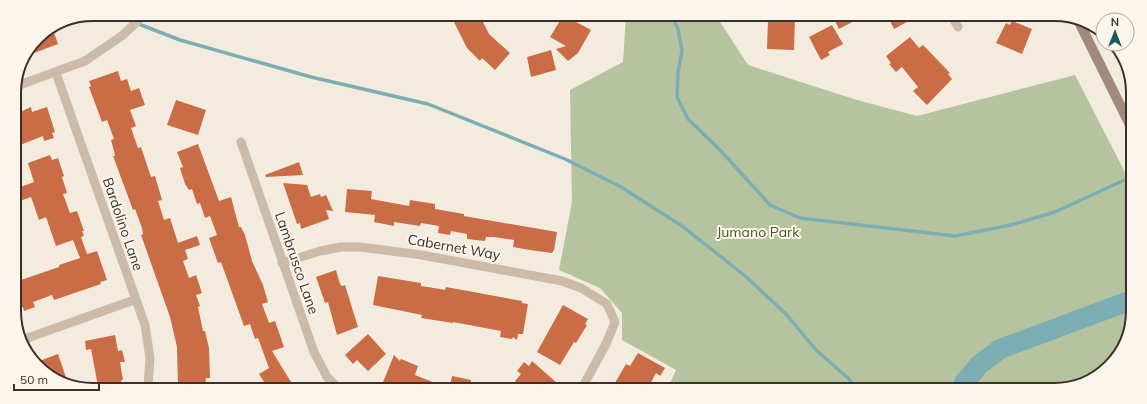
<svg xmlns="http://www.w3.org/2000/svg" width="1147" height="404" viewBox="0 0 1147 404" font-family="Mulish,sans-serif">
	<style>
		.green { fill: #b5c49e }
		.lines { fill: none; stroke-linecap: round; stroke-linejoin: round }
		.stream { stroke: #7cadb2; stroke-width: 3.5 }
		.river { stroke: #7cadb2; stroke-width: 20 }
		.building { fill: #ca6d46 }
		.street { stroke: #cdbbaa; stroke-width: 9 }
		.secondary { stroke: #a18a7b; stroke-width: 10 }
		.labels { text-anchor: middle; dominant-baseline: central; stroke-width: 4; stroke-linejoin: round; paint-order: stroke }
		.street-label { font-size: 14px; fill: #3a2f2a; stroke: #fbf5ec }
		.park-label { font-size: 14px; fill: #47592c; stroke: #fbf5ec }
		.rim { fill: none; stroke: #3a2f2a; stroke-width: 2 }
	</style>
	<rect width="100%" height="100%" fill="#f4ebdf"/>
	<path class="green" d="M626 16 717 17 748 65 857 100 917 116 1075 75 1131 184 1129 336 1102 374 1059 390 668 388 676 370 622 340V313L600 288 559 270 572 202 570 90 623 62Z"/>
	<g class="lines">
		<path class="stream" d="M113 14 180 40 311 77 428 104 565 159 621 187 682 226 744 275 786 314 816 350 849 379 855 389
			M672 16 678 29 682 51 678 72 677 97 688 119 720 150 770 205 800 218 955 236 1011 225 1055 212 1131 177"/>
		<path class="river" d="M962 389 964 383 979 365 1000 349 1129 301"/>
	</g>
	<path class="building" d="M451 16H480L489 34 510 53 495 70 482 58 480 61 467 48Z
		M565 16 591 30 578 53 568 61 556 49 566 46 550 37 561 19 563 20Z
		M773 17 795 18 794 50 767 49 768 19 773 20Z
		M833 17H862L839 29Z
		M888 17H916L894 29Z
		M1012 21 1032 29 1022 54 996 43 1006 23 1010 25Z
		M832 25 843 44 828 52 830 55 821 60 809 37Z
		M52 27 58 44 34 53 31 46 41 34Z
		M910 37 919 48 923 45 950 73 948 74 952 79 927 105 913 91 918 87 902 67 896 72 889 64 891 63 886 56Z
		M551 50 556 70 531 77 527 57Z
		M118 71 121 81 127 79 131 91 139 88 145 105 130 110 136 126 131 128 138 148 141 147 151 177 155 176 162 200 158 201 164 220 170 218 178 243 197 236 200 245 185 250 188 259 183 261 189 278 196 275 202 293 196 295 200 306 198 307 203 331H205L209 348 210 378H206L205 386H178L177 347 170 317 141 235 143 234 142 228 135 209 133 210 126 191 113 156H115L114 151 111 140 114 139 107 120 102 122 89 87 91 86 89 81Z
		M176 100 206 110 198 135 167 125Z
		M31 107 32 112 47 107 55 132 52 133 54 138 44 141 43 136 15 147 14 115Z
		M198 144 219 201 231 197 239 227H241L245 235 252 261 263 285 268 302 262 304 269 323 275 321 284 347 272 351 294 387H267L259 374 269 368 258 338 255 339 250 324 244 326 221 262 218 263 209 238 217 235 210 216 205 218 200 203 197 204 192 189 189 190 185 184 180 168 183 167 177 152Z
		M50 155 52 160 58 158 64 176 62 177 67 193 63 194 70 213 77 211 84 231H82L84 236 81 237 87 254 97 251 107 280 100 282 101 284 54 300 52 295 33 302 35 307 24 311 23 307 15 310V282L59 267V265L80 258 73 240 56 246 46 217 39 220 31 197 17 202 15 195V189L34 182 28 163Z
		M299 162 303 175 266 177 265 175Z
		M283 183 307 185 311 197 320 194 321 197 326 195 333 211 326 210 329 219 301 229 300 223 297 224Z
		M347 189 372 191 371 199 409 206 410 200 435 204V209L464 214V216L557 232 554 250 552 253 530 250 513 247 514 240 494 237H486L485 241 467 239V234L451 231 450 235 438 233 439 226 421 223 420 226 394 222V226L374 222 375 215 345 212Z
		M336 270 340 284 342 286 345 285 358 327 337 335 328 302 325 303 316 277Z
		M378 276 421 283V286L440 289 445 290 446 287 522 301V303L528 304 523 334H518L517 340 513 337 512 339 500 337 501 331 453 322V323L421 318 422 315 373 305Z
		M563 305 588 319 585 324 587 325 576 343 574 342 560 365 537 352Z
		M368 334 386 354 368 371 357 360 353 364 345 355Z
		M115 335 118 351 122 350 125 362H120L123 380H121L122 385 98 386 91 349 86 350 85 341Z
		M638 353 665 368 660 376 656 373 648 388H612L626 364 630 366Z
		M58 354 69 386 34 363Z
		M394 355 400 361 401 359 418 366 415 375 445 387H381Z
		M532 361 556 382 551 388H522L515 381 521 374 517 371 524 362 529 366Z
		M452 376 471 380 470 387H450Z"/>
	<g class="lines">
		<path class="street" d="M953 18 958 27
			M56 73 145 325 150 358 148 386
			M14 87 85 61 123 35 145 14
			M241 142 314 352 327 377 337 387
			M282 263 320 251 341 247H360L422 255 562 281 581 288 607 304 615 322 606 344 582 388
			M22 340 134 300"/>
		<path class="secondary" d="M1077 18 1132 129"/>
	</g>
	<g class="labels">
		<g class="street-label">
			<text transform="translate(123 224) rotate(71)">Bardolino Lane</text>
			<text transform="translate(454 247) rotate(10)">Cabernet Way</text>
			<text transform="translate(297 263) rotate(71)">Lambrusco Lane</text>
		</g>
		<g class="park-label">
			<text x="758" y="232">Jumano Park</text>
		</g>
	</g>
	<path d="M0 0H1147V404H0ZM93 21H1054A72 72 0 0 1 1126 93V311A72 72 0 0 1 1054 383H93A72 72 0 0 1 21 311V93A72 72 0 0 1 93 21Z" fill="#fbf5ec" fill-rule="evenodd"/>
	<path class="rim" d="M93 21H1054A72 72 0 0 1 1126 93V311A72 72 0 0 1 1054 383H93A72 72 0 0 1 21 311V93A72 72 0 0 1 93 21Z"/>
	<g transform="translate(1115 32)"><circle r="19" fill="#fbf5ec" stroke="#aea69e"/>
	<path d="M0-3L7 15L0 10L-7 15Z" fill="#1d565d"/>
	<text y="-6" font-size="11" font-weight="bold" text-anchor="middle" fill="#3a2f2a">N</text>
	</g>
	<path d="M14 384v6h85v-6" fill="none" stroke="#3a2f2a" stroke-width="2"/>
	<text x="20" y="384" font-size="12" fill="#3a2f2a" stroke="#fbf5ec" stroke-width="3" paint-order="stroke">50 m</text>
</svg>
